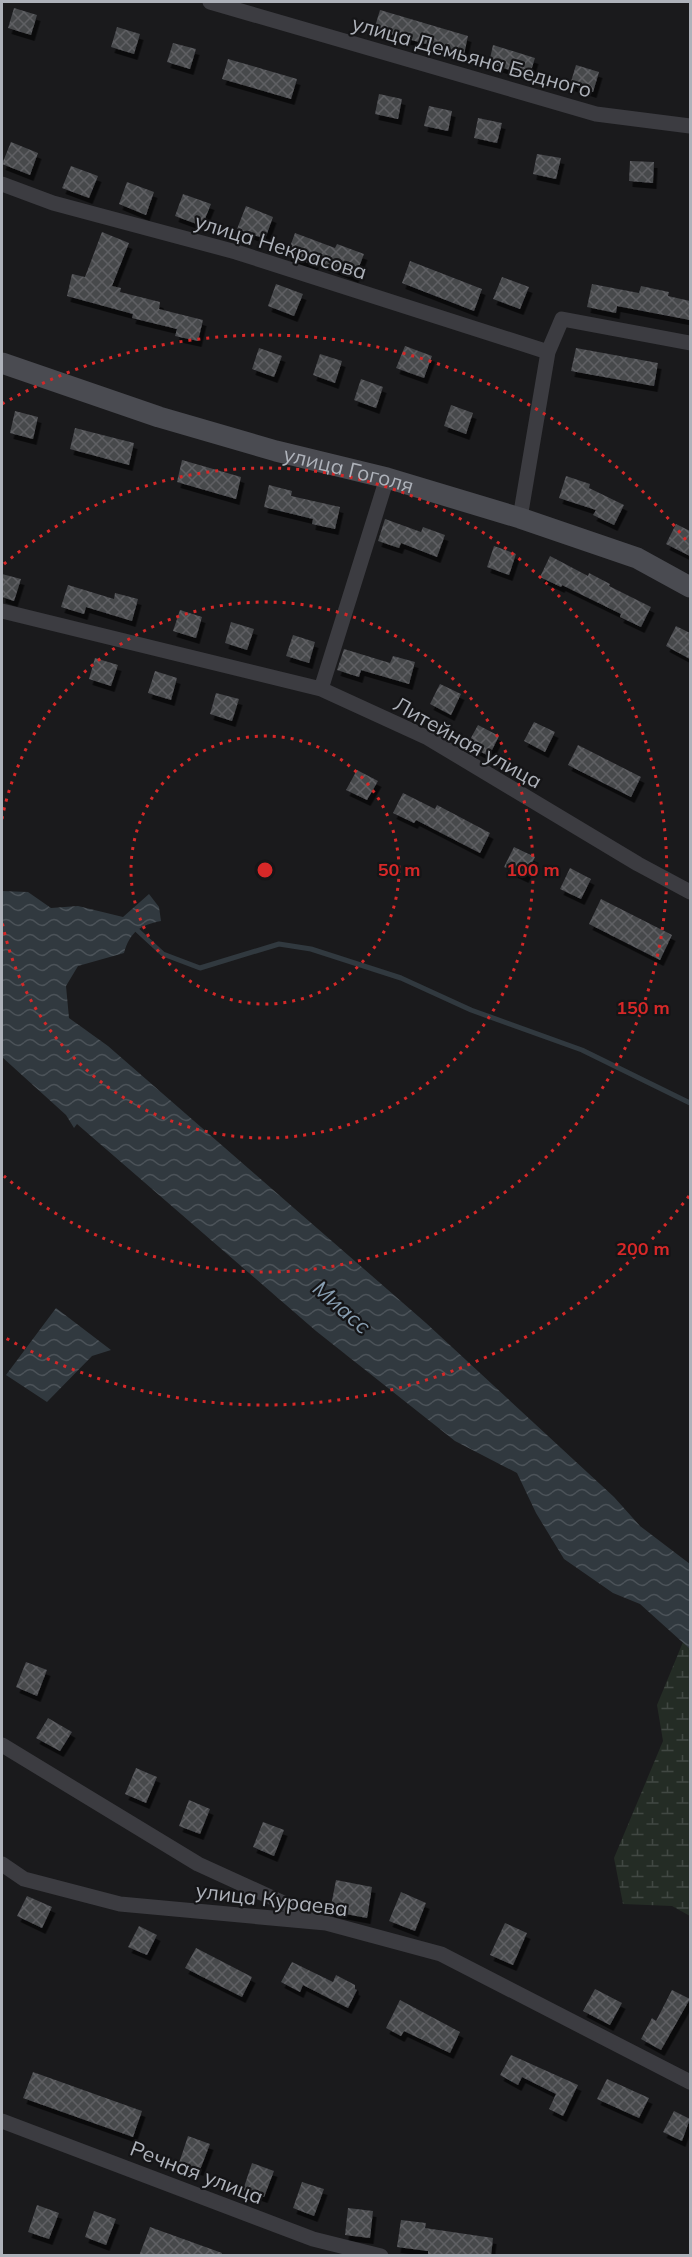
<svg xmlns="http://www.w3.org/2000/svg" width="692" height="2257" viewBox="0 0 692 2257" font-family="Mulish,sans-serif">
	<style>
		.wetland { fill: url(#wetland-marsh) }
		.water { fill: url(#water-waves) }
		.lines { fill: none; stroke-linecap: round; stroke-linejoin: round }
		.stream { stroke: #31393f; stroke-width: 5 }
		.building { fill: url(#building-cross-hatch); filter: url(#shadow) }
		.street { stroke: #3c3c41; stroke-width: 15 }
		.secondary { stroke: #4a4b51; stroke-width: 21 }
		.ring { fill: none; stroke: #d62828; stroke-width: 3; stroke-dasharray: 3 6 }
		.labels { text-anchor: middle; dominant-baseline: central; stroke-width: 4.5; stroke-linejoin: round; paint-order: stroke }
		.street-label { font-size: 21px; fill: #aeb2ba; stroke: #151517 }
		.water-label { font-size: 22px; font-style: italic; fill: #899fb2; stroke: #151517 }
		.centre { fill: #d62828; stroke: #151517; stroke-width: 3 }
		.ring-label { font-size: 18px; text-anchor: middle; font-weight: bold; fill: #d62828; stroke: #151517; stroke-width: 4.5; stroke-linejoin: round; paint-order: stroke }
	</style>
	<defs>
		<pattern id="wetland-marsh" width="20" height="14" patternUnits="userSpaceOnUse" patternTransform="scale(1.5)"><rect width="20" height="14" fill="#242c25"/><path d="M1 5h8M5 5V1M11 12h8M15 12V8" fill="none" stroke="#414843"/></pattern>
		<pattern id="water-waves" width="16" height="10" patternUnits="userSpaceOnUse" patternTransform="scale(1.5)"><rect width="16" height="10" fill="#31393f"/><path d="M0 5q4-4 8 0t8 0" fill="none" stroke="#4c5359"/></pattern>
		<pattern id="building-cross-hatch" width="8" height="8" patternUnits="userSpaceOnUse" patternTransform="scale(1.5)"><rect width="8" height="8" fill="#47484c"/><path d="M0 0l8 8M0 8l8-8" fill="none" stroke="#5f6064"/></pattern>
		<filter id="shadow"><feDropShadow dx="3.5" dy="6" stdDeviation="0" flood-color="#0009"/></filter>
	</defs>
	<rect width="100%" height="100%" fill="#1a1a1c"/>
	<path class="wetland" d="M683 1642 690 1649V1916L672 1906 623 1904 614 1858 663 1741 657 1705Z"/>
	<path class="water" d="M2 891 28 892 51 908 78 906 123 917 149 894 159 907 161 921C140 925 130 932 124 953L78 966 66 986 69 1018 108 1046 426 1323 614 1497 640 1526 690 1564V1649L640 1604 613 1593 564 1559 536 1513 517 1473 455 1441 316 1331 77 1124 74 1128 66 1115 2 1057Z
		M56 1308 111 1350 92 1356 47 1402 6 1375Z"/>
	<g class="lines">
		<path class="stream" d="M137 930 163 954 200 968 279 944 311 949 401 978 471 1010 582 1050 690 1103"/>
	</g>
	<path class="building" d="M14 8 37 15 31 35 8 28Z
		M380 10 468 36 464 54 374 30Z
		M117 27 140 34 134 54 111 47Z
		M173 43 196 49 190 69 167 62Z
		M493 45 535 58 529 77 489 63Z
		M228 59 297 79 291 99 222 79Z
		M576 65 599 72 593 92 570 85Z
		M379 94 402 99 398 119 375 114Z
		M429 106 452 111 448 131 424 126Z
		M478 118 502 123 497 143 474 138Z
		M11 142 38 153 30 175 2 164Z
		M537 154 561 158 556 179 533 174Z
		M630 161 654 162 653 183 629 181Z
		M71 166 98 176 89 198 62 188Z
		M127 182 154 192 146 215 119 204Z
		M183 194 211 204 202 226 175 216Z
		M246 206 273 217 265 239 237 229Z
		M102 232 129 243 112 286 121 288 120 292 160 302 159 309 203 320 198 341 175 336 177 329 132 318 133 314 67 296 72 274 85 277Z
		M295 233 335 248 337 244 364 254 355 277 316 261 314 265 287 255Z
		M410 261 482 289 474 311 402 283Z
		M502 277 529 287 520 309 493 299Z
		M276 284 303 294 294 316 268 306Z
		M592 284 639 293 641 286 669 292 668 296 690 301V320L617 306 616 313 587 307Z
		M405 346 432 356 424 378 396 368Z
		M259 348 282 356 274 377 252 369Z
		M576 348 658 363 654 386 571 371Z
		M320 354 342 361 335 383 313 375Z
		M361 379 383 387 376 408 354 400Z
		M451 405 473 413 466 434 444 426Z
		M15 411 38 417 33 439 10 433Z
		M75 428 134 443 129 465 70 449Z
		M182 460 241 477 236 499 177 482Z
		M566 476 590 484 589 488 624 505 614 525 593 515 596 510 559 498Z
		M269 485 292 491 291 496 340 507 335 529 312 524 313 519 264 507Z
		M385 519 421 532 423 527 445 535 437 557 401 543 399 548 378 541Z
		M676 524 690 531V556L666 544Z
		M494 546 516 554 509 575 487 567Z
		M550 556 588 576 589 573 610 584 609 586 651 607 641 627 620 617 621 614 562 585 561 587 540 577Z
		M2 574 21 579 14 601 2 597Z
		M68 585 114 599 115 593 138 599 132 621 86 607 84 614 61 607Z
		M180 610 202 617 196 638 173 631Z
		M231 622 254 629 247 650 225 643Z
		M676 626 690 633V659L666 646Z
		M293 635 315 642 309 663 286 656Z
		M344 649 390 663 393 656 415 662 409 684 361 670 359 677 337 670Z
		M95 658 118 665 111 686 89 679Z
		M155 671 177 678 171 700 148 693Z
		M440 684 461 694 451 715 430 704Z
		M216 693 239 699 232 721 210 714Z
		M534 722 555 732 545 752 524 741Z
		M478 725 499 736 489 756 467 745Z
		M578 745 641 777 631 797 568 765Z
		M357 770 378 781 367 800 346 790Z
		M403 793 435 809 437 805 490 833 480 853 416 820 414 823 393 813Z
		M514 847 535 857 525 877 504 867Z
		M570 868 591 879 581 899 560 889Z
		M601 899 672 935 660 960 589 924Z
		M26 1662 47 1670 37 1696 16 1687Z
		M48 1718 72 1732 60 1751 36 1738Z
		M136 1768 157 1777 146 1803 125 1794Z
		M189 1800 210 1809 200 1834 179 1826Z
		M263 1822 284 1830 274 1856 253 1847Z
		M336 1880 372 1887 367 1918 330 1911Z
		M401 1892 426 1903 415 1931 389 1921Z
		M27 1896 52 1907 42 1928 17 1916Z
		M505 1923 527 1933 513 1965 490 1955Z
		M139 1926 157 1935 147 1955 128 1947Z
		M196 1948 252 1977 242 1997 185 1968Z
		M292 1962 333 1982 336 1975 355 1985V1989L357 1990 348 2008 303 1985 300 1992 281 1982Z
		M595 1989 622 2003 610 2025 583 2011Z
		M672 1990 690 1999 661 2050 641 2039 652 2018 656 2021Z
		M400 2000 460 2032 450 2053 404 2031 401 2036 386 2028Z
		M511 2055 578 2085 563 2116 549 2109 556 2094 522 2077 518 2085 500 2075Z
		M33 2072 142 2111 133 2137 23 2098Z
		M607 2079 649 2098 639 2118 597 2099Z
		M674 2111 690 2119 682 2141 663 2132Z
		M188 2136 210 2144 200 2170 179 2163Z
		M252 2163 274 2171 264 2197 243 2190Z
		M302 2182 324 2189 314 2216 293 2208Z
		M37 2205 59 2213 49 2239 28 2232Z
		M348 2208 373 2211 370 2238 345 2235Z
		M94 2211 116 2219 106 2245 85 2237Z
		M401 2220 426 2223 425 2228 493 2238 491 2256H428V2251L397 2247Z
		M150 2227 222 2253 221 2256H139Z"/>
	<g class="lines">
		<path class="street" d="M210 2 596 114 690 126
			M2 184 53 203 236 252 548 352
			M520 518 548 352 562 319 690 343
			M2 611 321 689 428 738 638 864 690 892
			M321 689 387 478
			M2 1745 198 1864 314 1917
			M2 1864 24 1879 120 1904 326 1923 441 1954 690 2082
			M2 2121 313 2239 381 2256"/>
		<path class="secondary" id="s1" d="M2 363 159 417 276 451 387 478 520 518 637 558 690 587"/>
	</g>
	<g class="ring">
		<circle cx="265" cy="870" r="134"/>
		<path d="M2 819A268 268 0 1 1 2 921"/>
		<path d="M4 564A402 402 0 1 1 4 1176"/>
		<path d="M689 1196A535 535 0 0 1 2 1336M2 404A535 535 0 0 1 689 544"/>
	</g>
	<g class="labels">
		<g class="street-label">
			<text transform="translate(472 56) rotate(16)">улица Демьяна Бедного</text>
			<text transform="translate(281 246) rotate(17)">улица Некрасова</text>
			<text stroke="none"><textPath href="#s1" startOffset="363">улица Гоголя</textPath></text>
			<text transform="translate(468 742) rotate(29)">Литейная улица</text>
			<text transform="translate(272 1899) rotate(7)">улица Кураева</text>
			<text transform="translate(197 2172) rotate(21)">Речная улица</text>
		</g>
		<g class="water-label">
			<text transform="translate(342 1307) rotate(41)">Миасс</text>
		</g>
	</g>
	<circle cx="265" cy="870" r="9" class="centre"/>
	<g class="ring-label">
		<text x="399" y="876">50 m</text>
		<text x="533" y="876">100 m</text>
		<text x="643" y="1014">150 m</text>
		<text x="643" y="1255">200 m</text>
	</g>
	<rect width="692" height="2257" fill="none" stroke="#aeb2ba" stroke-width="6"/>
</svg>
